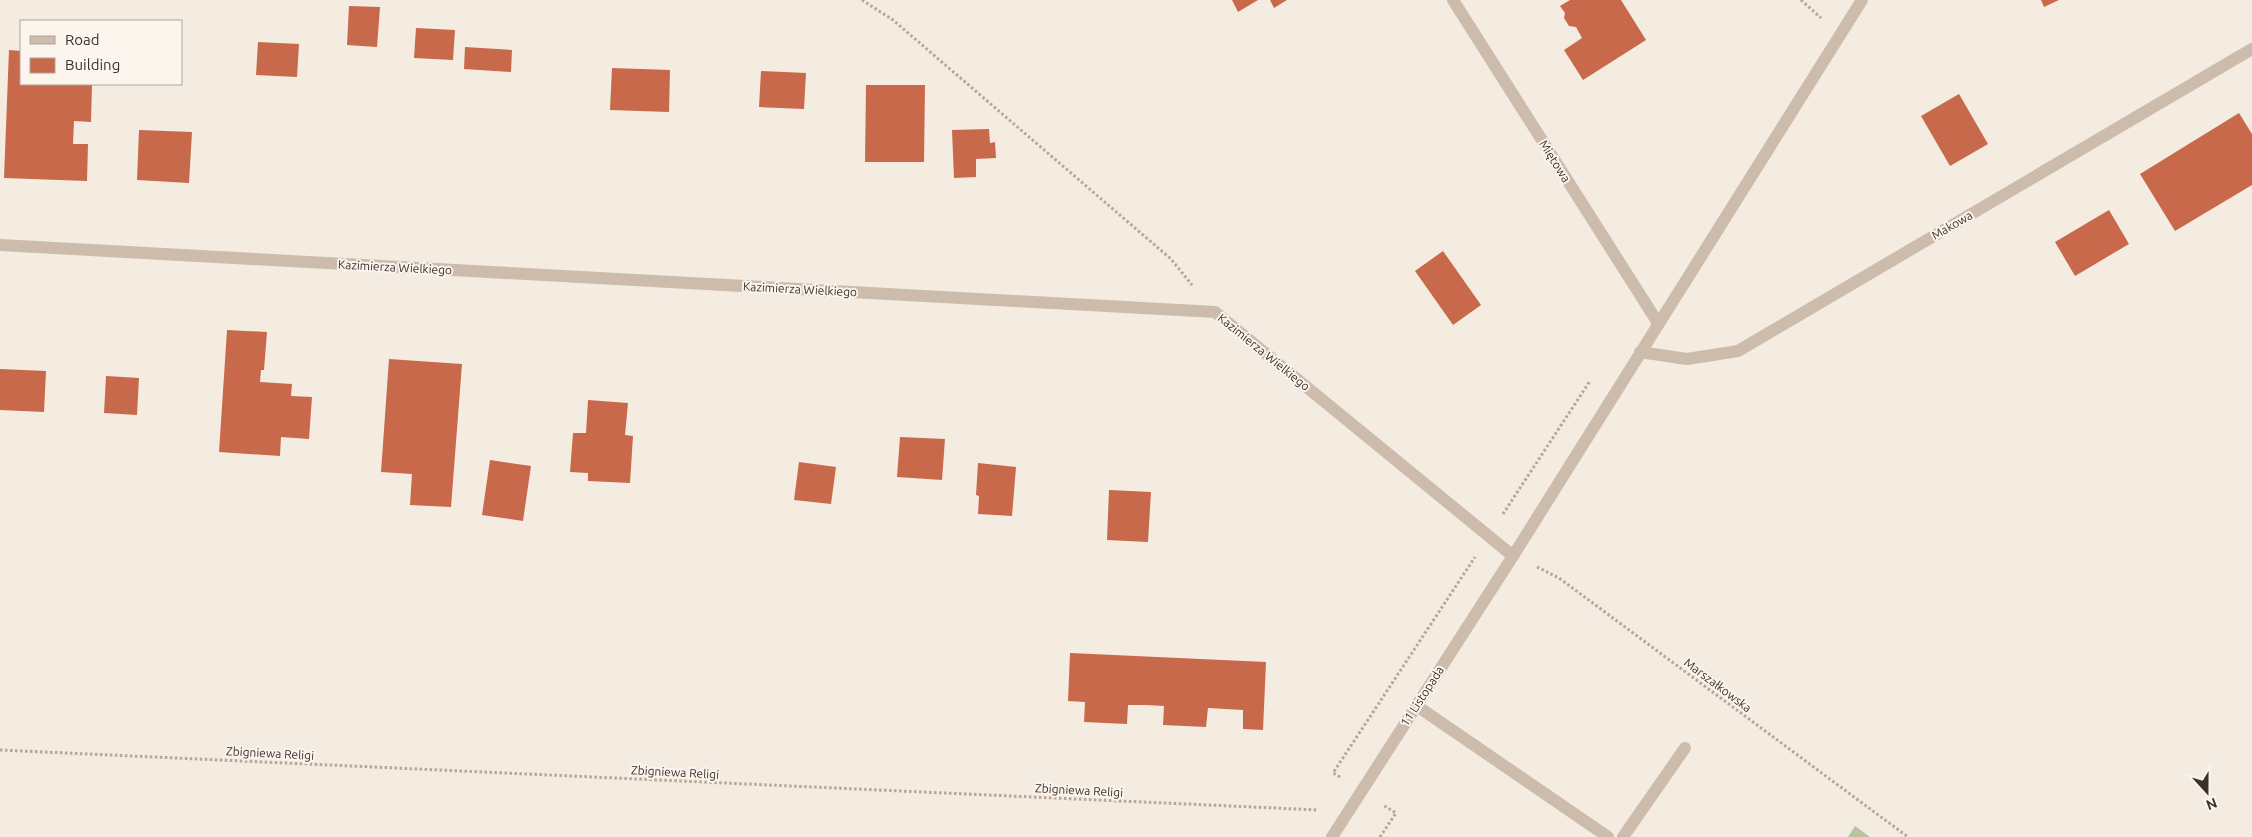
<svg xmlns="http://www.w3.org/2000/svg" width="2252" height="837" viewBox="0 0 2252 837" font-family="Ubuntu,sans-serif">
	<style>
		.green { fill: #b8c4a0 }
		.building { fill: #c8694b }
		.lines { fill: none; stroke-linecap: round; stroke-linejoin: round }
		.path { stroke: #b9a596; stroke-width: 3; stroke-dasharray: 2.5 2.5; stroke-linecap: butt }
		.service { stroke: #cdbbac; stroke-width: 12 }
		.minor { stroke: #cdbbac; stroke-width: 12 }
		.tertiary { stroke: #cdbbac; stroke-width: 12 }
		.labels { text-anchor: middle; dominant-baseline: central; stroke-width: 4; stroke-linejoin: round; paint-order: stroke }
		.street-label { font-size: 12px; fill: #3b302b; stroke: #fbf5ee }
	</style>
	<rect width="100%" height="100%" fill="#f4ebe1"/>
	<path class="green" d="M1855 826 1870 837H1848Z"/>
	<path class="building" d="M1232 0H1258L1238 12Z
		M1270 0H1287L1274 8Z
		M1570 0H1621L1646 40 1583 80 1564 50 1582 38 1576 27 1569 26 1564 18 1565 13 1560 6Z
		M2041 0H2059L2044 7Z
		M349 6 380 7 377 47 347 45Z
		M416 28 455 30 453 60 414 58Z
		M258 42 299 44 297 77 256 75Z
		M465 47 512 50 511 72 464 69Z
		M9 50 21 51V84H92L91 122 74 121 73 144H88L87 181 4 178Z
		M612 68 670 70 669 112 610 110Z
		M761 71 806 73 804 109 759 107Z
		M866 85H925L924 162H865Z
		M1959 94 1988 144 1950 166 1921 116Z
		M2239 113 2252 134V185L2175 231 2140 174Z
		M989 129 990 143 995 142 996 158 976 159V177L954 178 952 130Z
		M139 130 192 132 189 183 137 180Z
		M2109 210 2129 244 2075 276 2055 242Z
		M1443 251 1481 305 1453 325 1415 271Z
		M227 330 267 332 264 370H261L260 382 292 384 291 396 312 397 309 439 281 437 280 456 219 452Z
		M389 359 462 364 451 507 410 505 412 474 381 472Z
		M0 369 46 371 44 412 0 410Z
		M106 376 139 378 137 415 104 413Z
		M588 400 628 403 625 435 633 436 630 483 588 481V473L570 472 573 433H586Z
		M900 437 945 439 942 480 897 477Z
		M490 460 531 466 523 521 482 515Z
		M799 462 836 467 831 504 794 500Z
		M978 463 1016 467 1012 516 978 514 979 496 976 495Z
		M1109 490 1151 492 1148 542 1107 540Z
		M1070 653 1266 662 1263 730 1243 729V710L1208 708 1206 727 1163 725 1164 706 1146 705H1128L1127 724 1084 722 1085 702 1068 701Z"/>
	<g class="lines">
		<path class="path" d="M862 0 893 20 1171 259 1192 285
			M1801 0 1821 18
			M1503 514 1590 381
			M1537 567 1559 578 1908 837
			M0 750 1318 810
			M1340 777 1333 773 1475 557
			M1380 837 1396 813 1383 805"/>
		<path class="service" d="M1417 706 1608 837
			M1623 837 1685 748"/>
		<path class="minor" d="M1453 0 1658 323
			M0 245 1215 312 1513 556
			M1640 352 1687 359 1738 351 2252 49"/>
		<path class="tertiary" d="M1332 837 1513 556 1862 0"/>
	</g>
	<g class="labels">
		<g class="street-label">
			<text transform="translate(1555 161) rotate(58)">Miętowa</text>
			<text transform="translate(1952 225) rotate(-30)">Makowa</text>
			<text transform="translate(395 267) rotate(3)">Kazimierza Wielkiego</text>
			<text transform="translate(800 289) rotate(3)">Kazimierza Wielkiego</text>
			<text transform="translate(1264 352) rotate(39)">Kazimierza Wielkiego</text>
			<text transform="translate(1718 685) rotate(37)">Marszałkowska</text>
			<text transform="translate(1422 696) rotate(-57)">11 Listopada</text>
			<text transform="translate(270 753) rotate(3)">Zbigniewa Religi</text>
			<text transform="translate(675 772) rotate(3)">Zbigniewa Religi</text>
			<text transform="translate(1079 790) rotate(3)">Zbigniewa Religi</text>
		</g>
	</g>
	<rect x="20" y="20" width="162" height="65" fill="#fbf5ee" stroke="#aea6a0"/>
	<rect x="30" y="36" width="25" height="8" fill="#cdbbac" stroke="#aea6a0"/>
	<text x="65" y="45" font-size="15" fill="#3b302b">Road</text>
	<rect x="30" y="58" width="25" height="15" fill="#c8694b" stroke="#aea6a0"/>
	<text x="65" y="70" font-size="15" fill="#3b302b">Building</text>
	<g transform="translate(2207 792) rotate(159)" stroke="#fbf5ee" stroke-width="4" paint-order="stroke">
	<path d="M0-4L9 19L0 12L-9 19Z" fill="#3b302b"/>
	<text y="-8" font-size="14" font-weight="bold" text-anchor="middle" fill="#3b302b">N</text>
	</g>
</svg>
